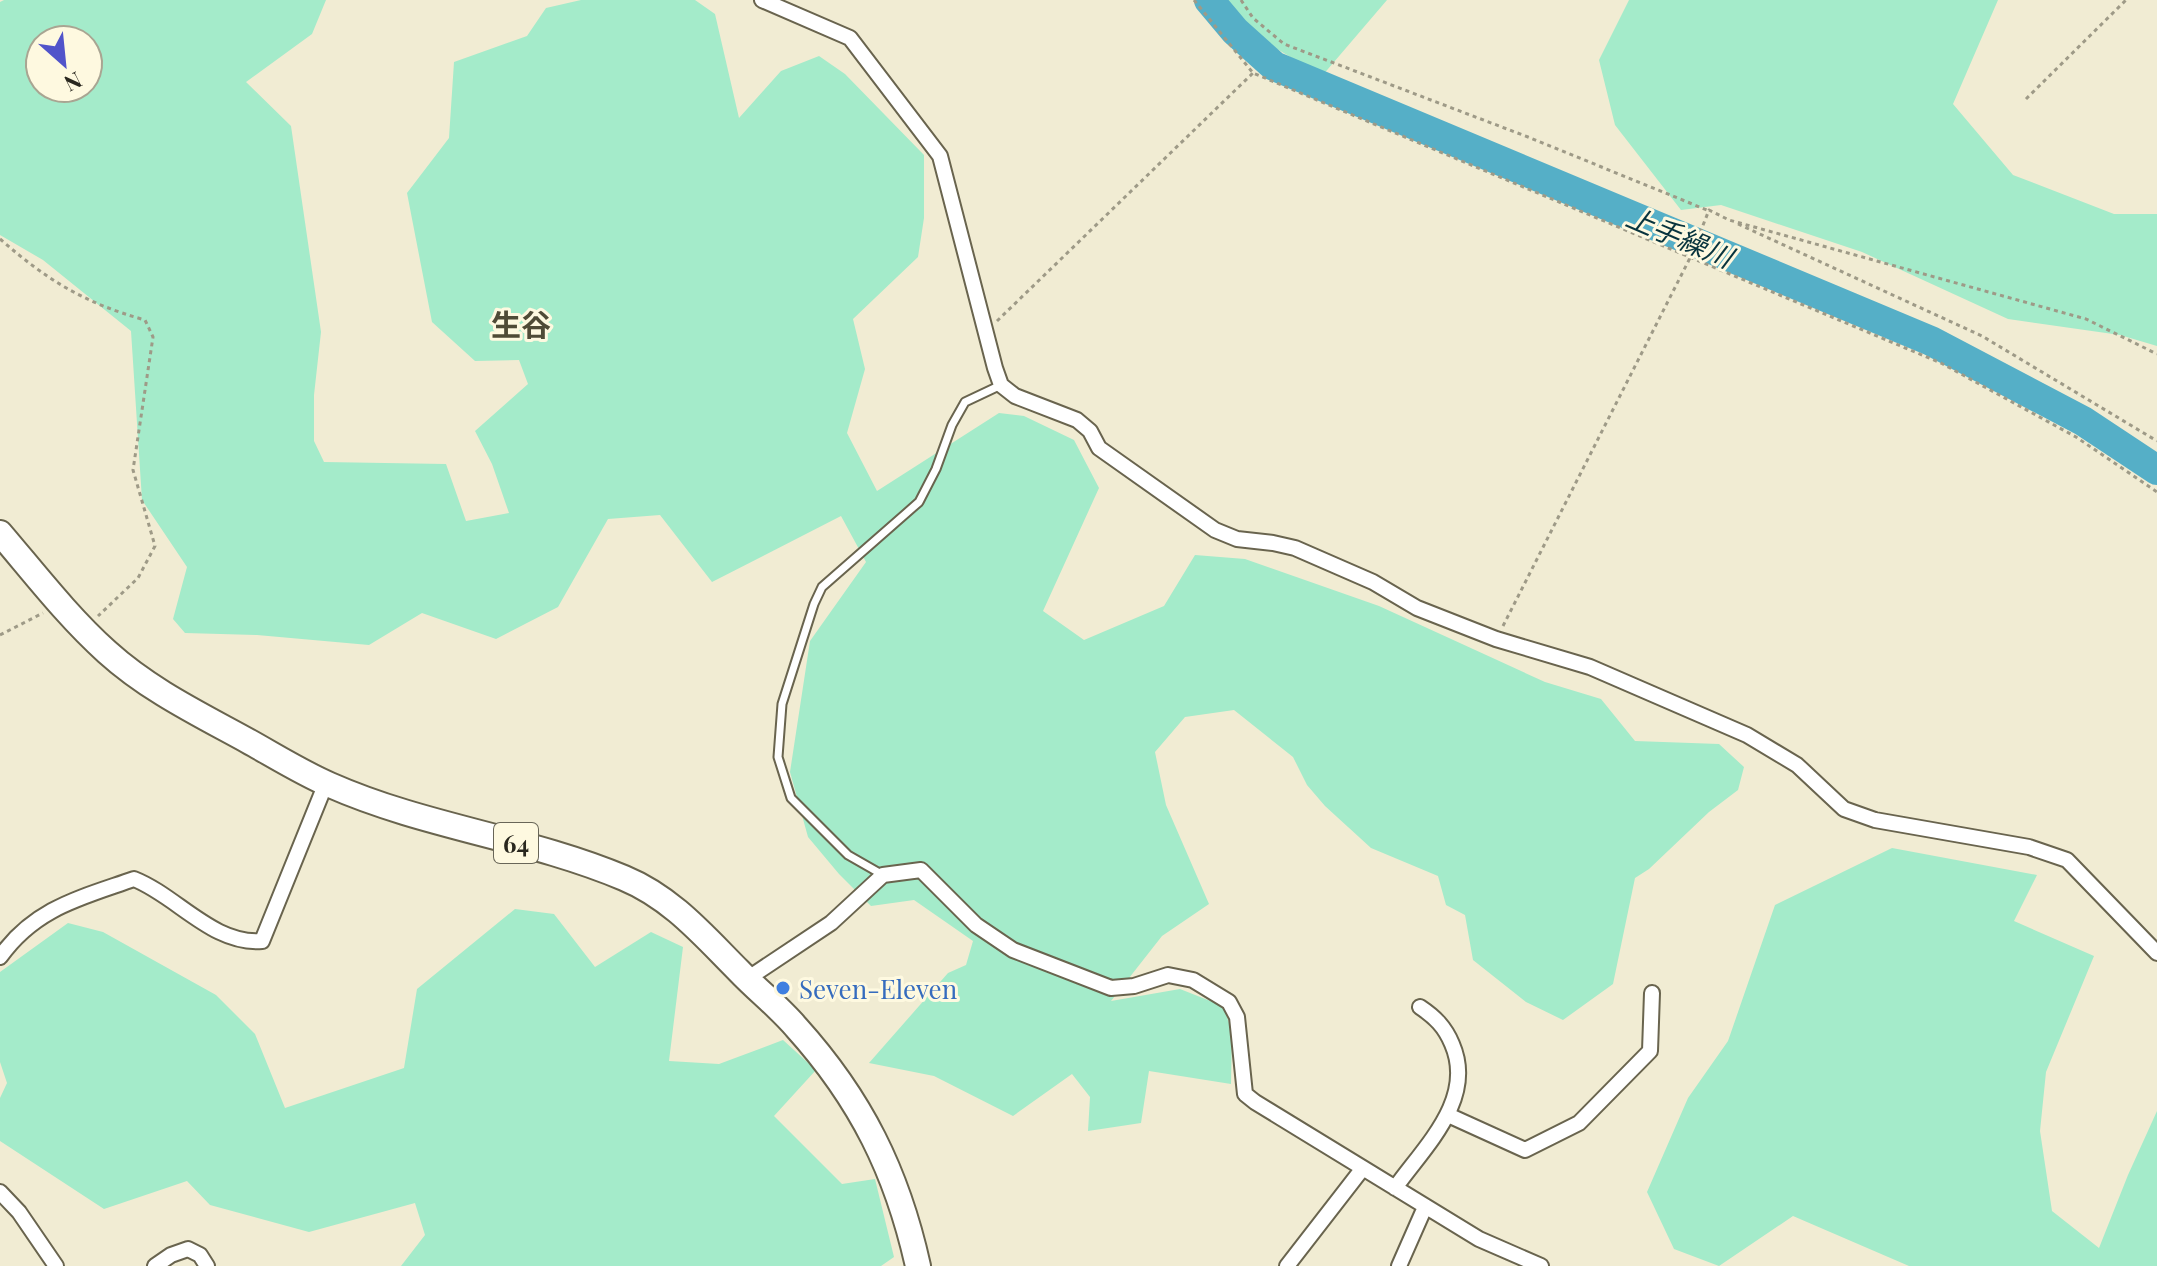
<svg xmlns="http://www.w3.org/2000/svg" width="2157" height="1266" viewBox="0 0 2157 1266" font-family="'Playfair Display','Noto Sans JP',serif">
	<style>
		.green { fill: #a4ebca; fill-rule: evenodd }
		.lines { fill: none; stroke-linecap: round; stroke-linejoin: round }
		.river { stroke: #55afc7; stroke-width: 30 }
		.service-casing { stroke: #69644e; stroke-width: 11 }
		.minor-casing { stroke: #69644e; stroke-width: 18 }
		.primary-casing { stroke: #69644e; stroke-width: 28 }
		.path { stroke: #9e9a87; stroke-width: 3; stroke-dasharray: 4 4; stroke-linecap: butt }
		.service { stroke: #fff; stroke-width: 7 }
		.minor { stroke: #fff; stroke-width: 14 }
		.primary { stroke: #fff; stroke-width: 24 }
		.shop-dot { fill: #3f7fe0; stroke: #fef9e0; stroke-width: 3 }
		.labels { text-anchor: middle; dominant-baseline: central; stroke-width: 6; stroke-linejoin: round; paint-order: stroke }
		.shield { fill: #fef9e0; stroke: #696658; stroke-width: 2 }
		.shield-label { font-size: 24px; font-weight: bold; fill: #29271e }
		.shop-label { font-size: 26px; fill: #366cbe; stroke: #fef9e0; text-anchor: start }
		.water-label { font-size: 28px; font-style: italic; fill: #08343e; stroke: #fef9e0 }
		.quarter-label { font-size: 30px; font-weight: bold; fill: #4f4b36; stroke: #fef9e0 }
	</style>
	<rect width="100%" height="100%" fill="#f1ecd3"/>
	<path class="green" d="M4 0H326L312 34 246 82 291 126 321 332 314 395V441L324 462 446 464 466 521 509 513 492 464 475 431 528 384 519 360 475 361 432 322 407 193 449 138 454 62 527 36 546 8 581 0H695L715 14 739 118 781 71 819 56 845 74 924 155V218L918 257 853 319 865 369 847 433 877 491 999 413 1024 416 1074 440 1099 488 1043 611 1084 640 1164 606 1195 555 1245 559 1379 606 1545 682 1601 699 1635 741 1719 744 1744 767 1738 790 1709 812 1649 869 1635 878 1613 984 1563 1020 1526 1002 1473 960 1465 915 1446 905 1438 876 1371 848 1325 806 1307 785 1293 757 1234 710 1185 717 1155 752 1166 805 1209 904 1162 936 1111 1001 1180 989 1223 1006 1232 1031 1231 1084 1149 1071 1141 1123 1088 1131 1090 1097 1072 1074 1013 1116 934 1076 869 1063 948 973 966 965 973 941 914 900 871 906 839 874 808 837 790 772 810 641 866 562 841 516 712 582 660 515 608 519 558 607 496 639 422 613 369 645 257 635 185 633 173 619 187 567 142 500 131 331 43 260 0 235V2ZM40 40H88V88H40Z
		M1225 0H1387L1322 76 1239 26Z
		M1629 0H1998L1953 104 2013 175 2114 214H2157V346L2120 335 2008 319 1862 252 1721 205 1681 210 1615 125 1599 60Z
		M1892 848 2037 875 2014 921 2094 956 2046 1072 2040 1131 2052 1211 2099 1248 2128 1175 2157 1111V1266H1909L1793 1216 1719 1266 1674 1249 1647 1192 1688 1098 1728 1041 1775 905Z
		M515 909 554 914 595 967 651 932 683 947 669 1061 719 1064 783 1040 816 1070 774 1116 842 1184 875 1179 894 1257 881 1266H401L425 1235 415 1203 309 1232 210 1205 187 1181 104 1209 0 1141V1098L7 1083 0 1062V972L68 923 103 932 216 995 255 1034 285 1108 404 1068 417 989Z"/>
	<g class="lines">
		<path class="river" d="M1209 0 1235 31 1274 66 1931 341 2083 421 2157 470"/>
		<g class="service-casing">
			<path id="service" d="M883 875 848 855 791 798 778 757 782 704 814 604 822 587 919 502 936 469 952 425 965 402 1001 385"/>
		</g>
		<g class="minor-casing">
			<path id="minor" d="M762 0 850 38 940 156 995 368 1001 385 1015 396 1077 420 1090 431 1099 448 1215 530 1237 539 1273 543 1295 548 1373 582 1417 608 1496 639 1590 667 1747 735 1797 765 1844 809 1875 820 2029 847 2067 860 2157 953
				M0 957C35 908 80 898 134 879 177 896 213 945 262 941L326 783
				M747 979 831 923 883 875 921 870 976 925 1013 950 1111 988 1134 986 1168 975 1193 980 1229 1002 1237 1017 1245 1094 1255 1102 1479 1239 1541 1266
				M1448 1115 1525 1150 1579 1123 1650 1051 1652 993
				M1395 1188C1425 1146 1476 1099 1452 1044 1445 1027 1435 1017 1420 1007
				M0 1192 19 1212 56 1266
				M155 1266 171 1255 188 1249 200 1255 207 1266
				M1287 1266 1363 1168
				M1399 1266 1425 1207"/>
		</g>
		<g class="primary-casing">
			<path id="primary" d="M0 533C35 574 68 617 107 652 149 690 199 714 248 741 275 756 302 773 330 785 425 827 529 838 624 878 672 898 703 935 739 971 757 990 779 1007 796 1027 861 1099 897 1172 918 1266"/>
		</g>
		<path class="path" d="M1194 0 1253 73 1941 363 2076 437 2157 492
			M1241 0 1253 18 1284 44 1528 137 1707 210
			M2026 99 2126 0
			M1738 224 1982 336 2157 441
			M0 239C47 280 84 303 145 320L153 337 133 470 155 546 138 578 98 616
			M997 321 1253 73
			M1503 626 1691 256 1709 210 1729 220 2086 319 2157 354
			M0 635 43 613"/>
		<use href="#service" class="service"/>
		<use href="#minor" class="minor"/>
		<use href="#primary" class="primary"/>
	</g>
	<circle class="shop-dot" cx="783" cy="988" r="8"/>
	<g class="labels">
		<rect class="shield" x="494" y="823" width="44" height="40" rx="6"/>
		<g class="shield-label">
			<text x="516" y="843">64</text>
		</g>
		<g class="shop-label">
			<text x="799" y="988">Seven-Eleven</text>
		</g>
		<g class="water-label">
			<text transform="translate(1680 236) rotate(23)">上手繰川</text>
		</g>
		<g class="quarter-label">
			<text x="521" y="324">生谷</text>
		</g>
	</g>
	<g transform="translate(64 64) rotate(153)"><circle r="38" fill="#fef9e0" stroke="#a9a592" stroke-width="2"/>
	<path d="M0-6L14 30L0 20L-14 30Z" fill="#5154ca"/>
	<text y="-12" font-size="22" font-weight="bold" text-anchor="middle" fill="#29271e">N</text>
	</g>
</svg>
